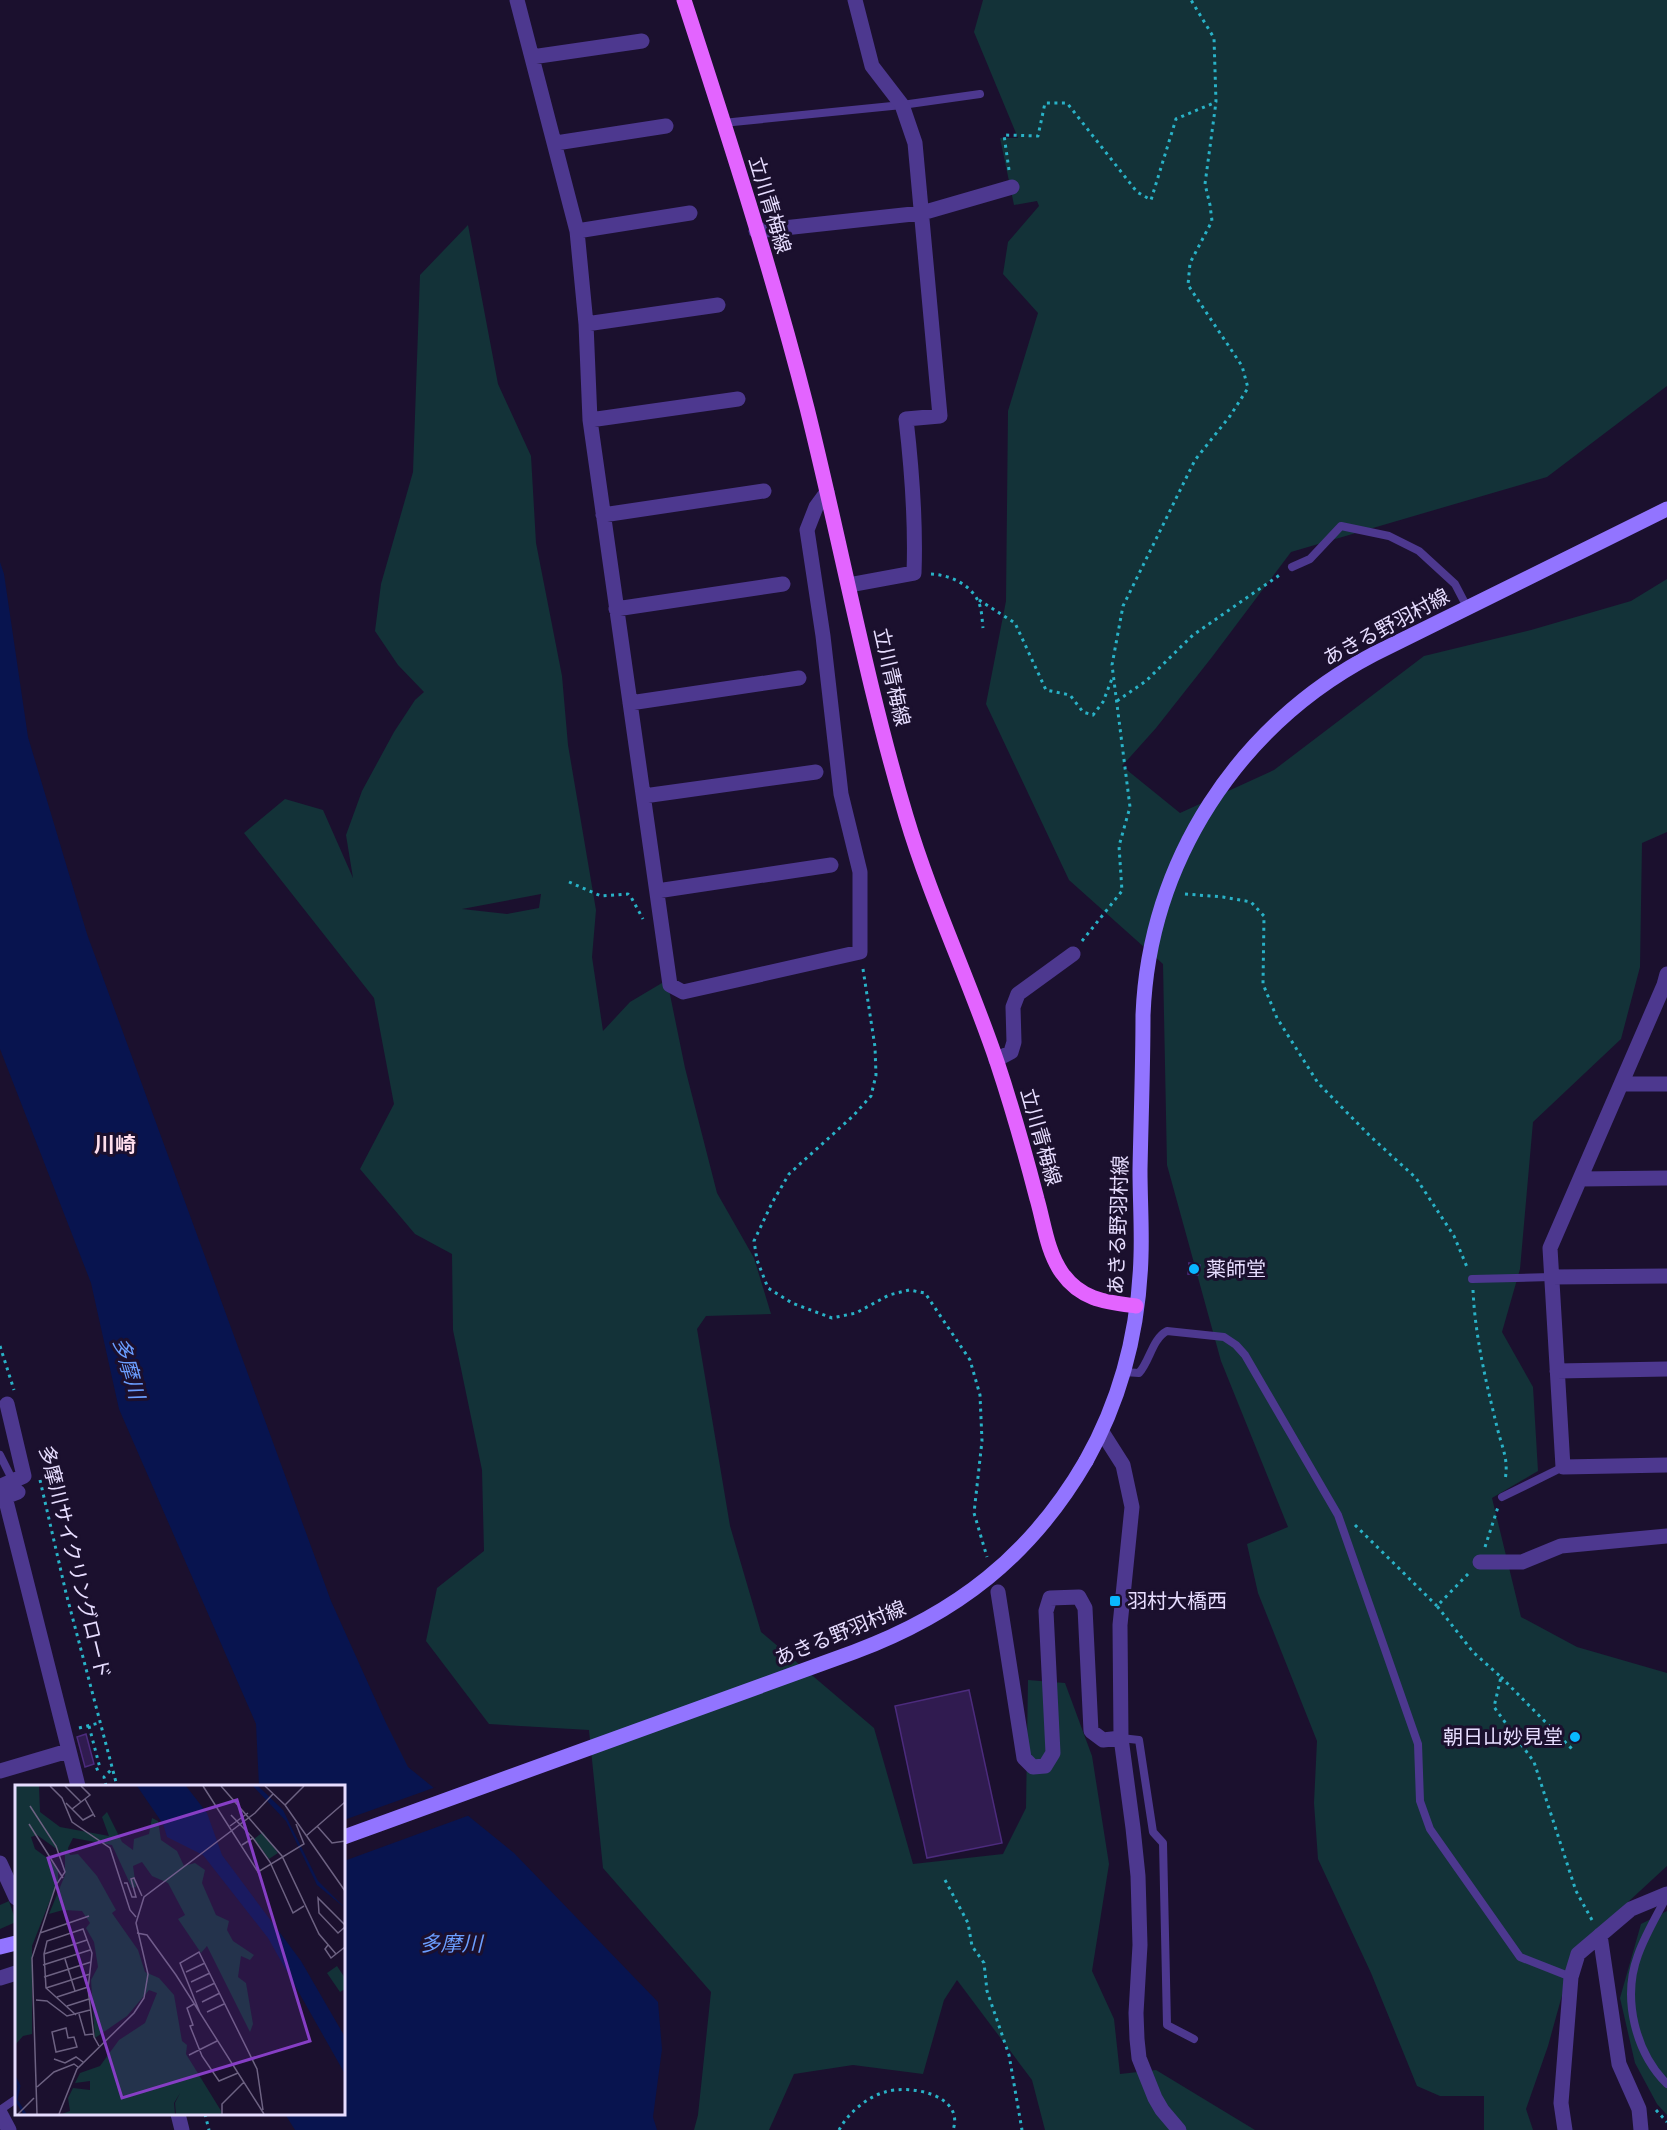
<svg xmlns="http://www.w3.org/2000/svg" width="1667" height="2130" viewBox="0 0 1667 2130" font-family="Inter,'Noto Sans JP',sans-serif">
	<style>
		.green { fill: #133238; fill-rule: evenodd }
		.water { fill: #08144f }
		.pier { fill: #1b102e }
		.building { fill: #301b50; stroke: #4c2b7d; stroke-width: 1.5 }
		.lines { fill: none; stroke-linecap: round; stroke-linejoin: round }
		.path { stroke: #29b2c7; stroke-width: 3; stroke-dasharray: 3 4.5; stroke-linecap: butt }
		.lane { stroke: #4d388f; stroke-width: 8 }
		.street { stroke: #4d388f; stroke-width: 15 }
		.secondary { stroke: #9274ff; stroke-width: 15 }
		.primary { stroke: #e364ff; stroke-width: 15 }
		.secondary-bridge { stroke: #9274ff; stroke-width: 15 }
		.poi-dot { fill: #09b7ff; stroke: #1b102e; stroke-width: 2 }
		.labels { text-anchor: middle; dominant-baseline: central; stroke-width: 6; stroke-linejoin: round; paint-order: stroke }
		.street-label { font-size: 20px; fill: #e7ddff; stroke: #1b102e }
		.poi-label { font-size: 20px; fill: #e7ddff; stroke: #1b102e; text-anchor: start }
		.neighbourhood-label { font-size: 21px; font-weight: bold; fill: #ffdfed; stroke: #1b102e }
		.water-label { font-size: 21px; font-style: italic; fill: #6b9eff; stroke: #1b102e }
		.inset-river { fill: none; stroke: #08144f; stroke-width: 3 }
		.inset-road { fill: none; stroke: #6d6282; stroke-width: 1.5 }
		.view { fill: #863ec5; fill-opacity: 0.15; stroke: #863ec5; stroke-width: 3 }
		.inset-edge { fill: none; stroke: #e7ddff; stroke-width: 3 }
	</style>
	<rect width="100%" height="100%" fill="#1b102e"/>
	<path class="green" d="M983 0H1667V386L1547 477 1291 552 1212 657 1156 728 1122 766 1180 813 1274 770 1424 656 1531 630 1631 601 1667 579V832L1642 843 1640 967 1621 1039 1533 1122 1520 1269 1502 1332 1533 1387 1538 1471 1492 1498 1521 1617 1577 1647 1667 1673V1866L1574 1952 1548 2046 1526 2109 1533 2130H1484V2096H1440L1417 2086 1371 1973 1318 1859 1314 1803 1317 1741 1258 1593 1247 1544 1288 1527 1221 1361 1167 1165 1163 964 1069 880 986 704 1006 601 1008 411 1038 313 1003 274 1008 242 1039 206 1037 201 1014 205 1000 138H1018L974 32Z
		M468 225 498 384 531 456 536 543 562 676 568 745 596 910 592 957 603 1031 630 1002 667 980 685 1068 717 1193 754 1258 771 1314 706 1316 697 1329 730 1526 761 1632 874 1728 913 1864 1003 1854 1026 1808 1028 1680 1065 1683 1092 1756 1109 1864 1092 1971 1114 2019 1120 2074 1156 2070 1255 2130H1045L1032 2080 957 1980 944 2000 923 2074 853 2065 794 2074 769 2130H694L698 2115 711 1992 603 1868 589 1730 489 1724 426 1641 437 1588 484 1551 482 1470 453 1330 452 1254 415 1234 360 1169 394 1104 374 998 244 833 285 799 323 810 353 878 346 835 362 791 394 732 415 700 424 692 398 665 375 631 381 584 413 472 420 275ZM541 894 539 908 507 914 462 909Z
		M9 1901 16 1922 0 1929V1905Z
		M1667 1911V2115L1657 2104 1635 2063 1620 1998 1641 1924Z"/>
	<path class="water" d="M0 562 4 574 28 737 87 934 331 1601 386 1723 408 1767 514 1853 658 2002 662 2049 653 2117 657 2130H295L285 2114H344V1786H259L256 1724 119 1409 91 1283 0 1049Z"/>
	<path class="pier" d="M436 1787 470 1815 344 1861V1820Z"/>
	<path class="building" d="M1189 1263 1200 1265 1198 1275 1188 1274Z
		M969 1690 1002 1843 927 1858 895 1706Z
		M86 1734 94 1764 85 1767 77 1737Z"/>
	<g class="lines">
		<path class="path" d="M1009 170 1004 135 1038 136 1045 103H1067L1137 192 1151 200 1176 119 1216 102
			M931 574C949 575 968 583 977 599 982 607 982 620 983 628
			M979 600 1015 623 1046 690 1070 695 1083 712 1093 715 1103 702 1113 676
			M1117 701 1146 681 1193 635 1281 574
			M569 882 601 896 628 894 631 897 643 919
			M1185 894 1223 897 1251 902 1264 916 1263 984 1277 1018 1318 1083 1370 1136 1416 1178 1454 1236 1467 1267
			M1082 941 1122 891 1119 846 1130 807 1112 665 1123 606 1195 460 1230 416 1248 388 1242 366 1188 285 1190 263 1212 221 1210 205 1205 184 1216 102 1214 38 1191 0
			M863 969 875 1047 876 1075 871 1096 853 1116 789 1174 772 1203 754 1241 757 1260 768 1288 792 1303 832 1318 856 1313 889 1295 909 1290 925 1293 970 1360 980 1395 982 1441 974 1513 987 1557
			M1473 1290C1475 1336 1486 1382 1497 1427 1502 1448 1509 1459 1505 1480
			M0 1346 14 1390
			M40 1480 66 1593 117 1786
			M1355 1525 1437 1606
			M1485 1547 1498 1507
			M1468 1574 1437 1606 1473 1652 1501 1677 1494 1707 1534 1762 1576 1891 1592 1920
			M1501 1677 1573 1750
			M89 1726 100 1768 92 1771
			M79 1728 99 1723
			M106 1786 104 1777 112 1769
			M945 1880 968 1923 972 1946 984 1963 987 1991 1009 2055 1022 2130
			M1656 2110 1667 2122
			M205 2114 209 2130
			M839 2130C848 2113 867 2097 885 2092 910 2084 965 2095 953 2130"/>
		<path class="lane" d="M723 123 902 105 980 94
			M1292 567 1310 559 1341 526 1389 536 1419 551 1455 584 1467 607
			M1472 1279 1551 1277
			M1124 1372 1139 1373C1150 1361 1152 1339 1167 1331L1224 1337 1236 1345 1245 1355 1338 1515 1418 1744 1420 1801 1430 1829 1520 1957 1571 1977
			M0 1455 13 1481
			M1502 1497 1563 1467
			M1121 1738 1139 1740 1153 1832 1163 1843 1167 2025 1194 2039
			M1667 1896C1657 1915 1645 1935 1638 1955 1622 1998 1635 2052 1667 2084
			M0 2110 16 2099"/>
		<path class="street" d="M517 0 577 231 586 324 590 420 670 985 683 992 860 952V872L841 794 823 636 807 530 816 507 827 492
			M532 57 642 41
			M556 143 666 126
			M577 231 690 213
			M756 231 922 213 1012 187
			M586 324 718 305
			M590 420 738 399
			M603 515 764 491
			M849 585 914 573C916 521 912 471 906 419L940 416 915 143 902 105 872 66 855 0
			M616 609 783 584
			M630 703 799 678
			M644 796 816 772
			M657 891 831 865
			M1667 974 1664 985 1550 1248 1563 1467 1667 1465
			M996 1060 1011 1052 1014 1042 1013 1007 1018 994 1073 954
			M1621 1084H1667
			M1580 1179 1667 1178
			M1551 1277 1667 1276
			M1557 1371 1667 1369
			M7 1404 24 1476 1 1486 5 1497 18 1492
			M1102 1432 1123 1465 1132 1507 1120 1625 1121 1738 1133 1828 1138 1876 1140 1945 1136 2013 1137 2039 1139 2058 1155 2098 1162 2110 1179 2130
			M0 1499 5 1497 78 1786
			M1480 1562H1522L1561 1546 1667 1536
			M998 1592 1024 1758 1033 1767 1045 1766 1053 1753 1046 1611 1050 1598 1079 1597 1085 1608 1091 1731 1103 1740 1121 1738
			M0 1771 68 1751
			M0 1863 16 1898
			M1600 1935 1619 2064 1639 2109 1641 2130
			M0 1978 16 1973
			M0 2113 9 2130
			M178 2114 182 2130
			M1565 2130 1561 2103 1571 1977 1578 1954 1631 1909 1667 1894"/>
		<path class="secondary" d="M1086 1461C1121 1399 1139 1328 1141 1256 1142 1228 1140 1199 1140 1170 1141 1118 1143 1067 1143 1015 1149 862 1238 725 1374 654L1667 509
			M0 1947 16 1943"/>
		<path class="primary" d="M684 0C728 135 772 271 807 408 841 544 866 682 906 816 931 900 969 979 997 1062 1012 1107 1025 1153 1037 1199 1044 1223 1047 1252 1062 1273 1081 1300 1106 1302 1136 1306"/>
		<path class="secondary-bridge" d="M344 1837 854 1652C956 1614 1031 1556 1086 1461"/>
	</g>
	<g class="poi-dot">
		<circle cx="1194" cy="1269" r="6"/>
		<rect x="1109" y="1595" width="12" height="12" rx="3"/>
		<circle cx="1575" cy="1737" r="6"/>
	</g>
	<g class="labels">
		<g class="street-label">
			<text transform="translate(770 205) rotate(73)">立川青梅線</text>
			<text transform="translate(1386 627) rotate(-28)">あきる野羽村線</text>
			<text transform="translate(892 677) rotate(77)">立川青梅線</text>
			<text transform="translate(1041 1137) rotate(74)">立川青梅線</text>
			<text transform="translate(1118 1225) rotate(-88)">あきる野羽村線</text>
			<text transform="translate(75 1562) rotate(76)">多摩川サイクリングロード</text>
			<text transform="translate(840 1633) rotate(-22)">あきる野羽村線</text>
		</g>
		<g class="poi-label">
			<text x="1206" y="1269">薬師堂</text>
			<text x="1127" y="1601">羽村大橋西</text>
			<text x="1563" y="1737" text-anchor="end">朝日山妙見堂</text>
		</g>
		<g class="neighbourhood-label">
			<text x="115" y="1144">川崎</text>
		</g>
		<g class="water-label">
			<text transform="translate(129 1368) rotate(74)">多摩川</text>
			<text x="451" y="1943">多摩川</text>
		</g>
	</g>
	<g transform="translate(15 1785)">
		<rect width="330" height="330" fill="#1b102e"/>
		<path d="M0 1H24L25 27 45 42 94 51 87 32 92 27 107 57 118 65 119 54 134 49 137 33 143 36 146 55 162 66 169 81 180 78 190 85 187 98 201 130 214 136 212 145 218 156 239 170 235 175 226 171 223 192 231 198 238 239 235 247 192 161 186 168 163 134 170 130 153 98 137 91 127 77 118 81 121 102 117 103 97 60 58 53 53 63 55 70 63 69 82 91 101 125 97 128 123 165 130 187 144 193 159 210 167 256 172 260 171 269 208 329H161L160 318 165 308 159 318 160 329H47L55 326 53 313 58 303 75 305V296L60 298 65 288 85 281 104 255 130 238 142 208 134 205 112 231 80 253 76 195 83 182 79 157 71 143 75 138 67 126 48 125 34 129 50 90V70L22 50 16 52 20 64 35 75 43 86V95L17 161V249L8 251 0 260ZM248 47 263 68 254 74 239 54ZM322 181 330 193V204L325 207 312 188Z" fill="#133238"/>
		<path d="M122 1H171L192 28 207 70 286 176 330 252V289L253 153 188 70 152 52 148 39ZM238 1H243L268 25 303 96 330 123 302 100 271 36Z" fill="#08144f"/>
		<path class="inset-river" d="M0 293 4 301 1 315 10 329"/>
		<path class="inset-road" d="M35 1 47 13 57 37 95 63 115 125 121 132M50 1 66 17M188 1 243 87 289 59 281 39M206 1 267 71 304 149 321 169 330 162M250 1 270 20 330 106M70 14 80 32M51 18 57 24 75 10 66 1M270 20 289 1M15 21 41 61 50 87 41 100 17 173 22 329M57 24 68 35 79 29M216 30 238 53 227 60M14 39 48 93M215 41 233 28M302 41 317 58 330 56M291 51 330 17M238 53 255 77 278 128 289 121M109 98H112L117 112H121L116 94 119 93 127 111M330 140 303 113 304 128 323 148 330 142M25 148 74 131M122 148 132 150 161 190 249 329M313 160 310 164 316 173 321 169M29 169 72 155M50 174 60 206M28 180 75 165M171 187 190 178M29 192 76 177M176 197 195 188M31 203 75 189M181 207 200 198M42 212 73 202M21 215 32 216 52 231 75 225M187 217 205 208M179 219 172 223 178 240 175 241 187 271 204 296 223 288M52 221 74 214M192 227 209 219M185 228 165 178 184 167 242 284 248 325M64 229 70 250 78 249M61 230 31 203 29 169 32 156 68 144 77 168 73 204 79 252 84 261M51 243 53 253 59 252 62 262 41 267 37 247ZM174 270 202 256M39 274 50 278 61 272 68 277M22 302 39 287 59 279 63 282M3 329 19 313M44 329 62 284 119 228 129 213 133 189 121 138 129 112 240 28 258 9M207 329V319L229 297"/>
		<path class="view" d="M222 15 295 256 107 313 33 73Z"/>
		<rect width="330" height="330" class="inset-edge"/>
	</g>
</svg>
